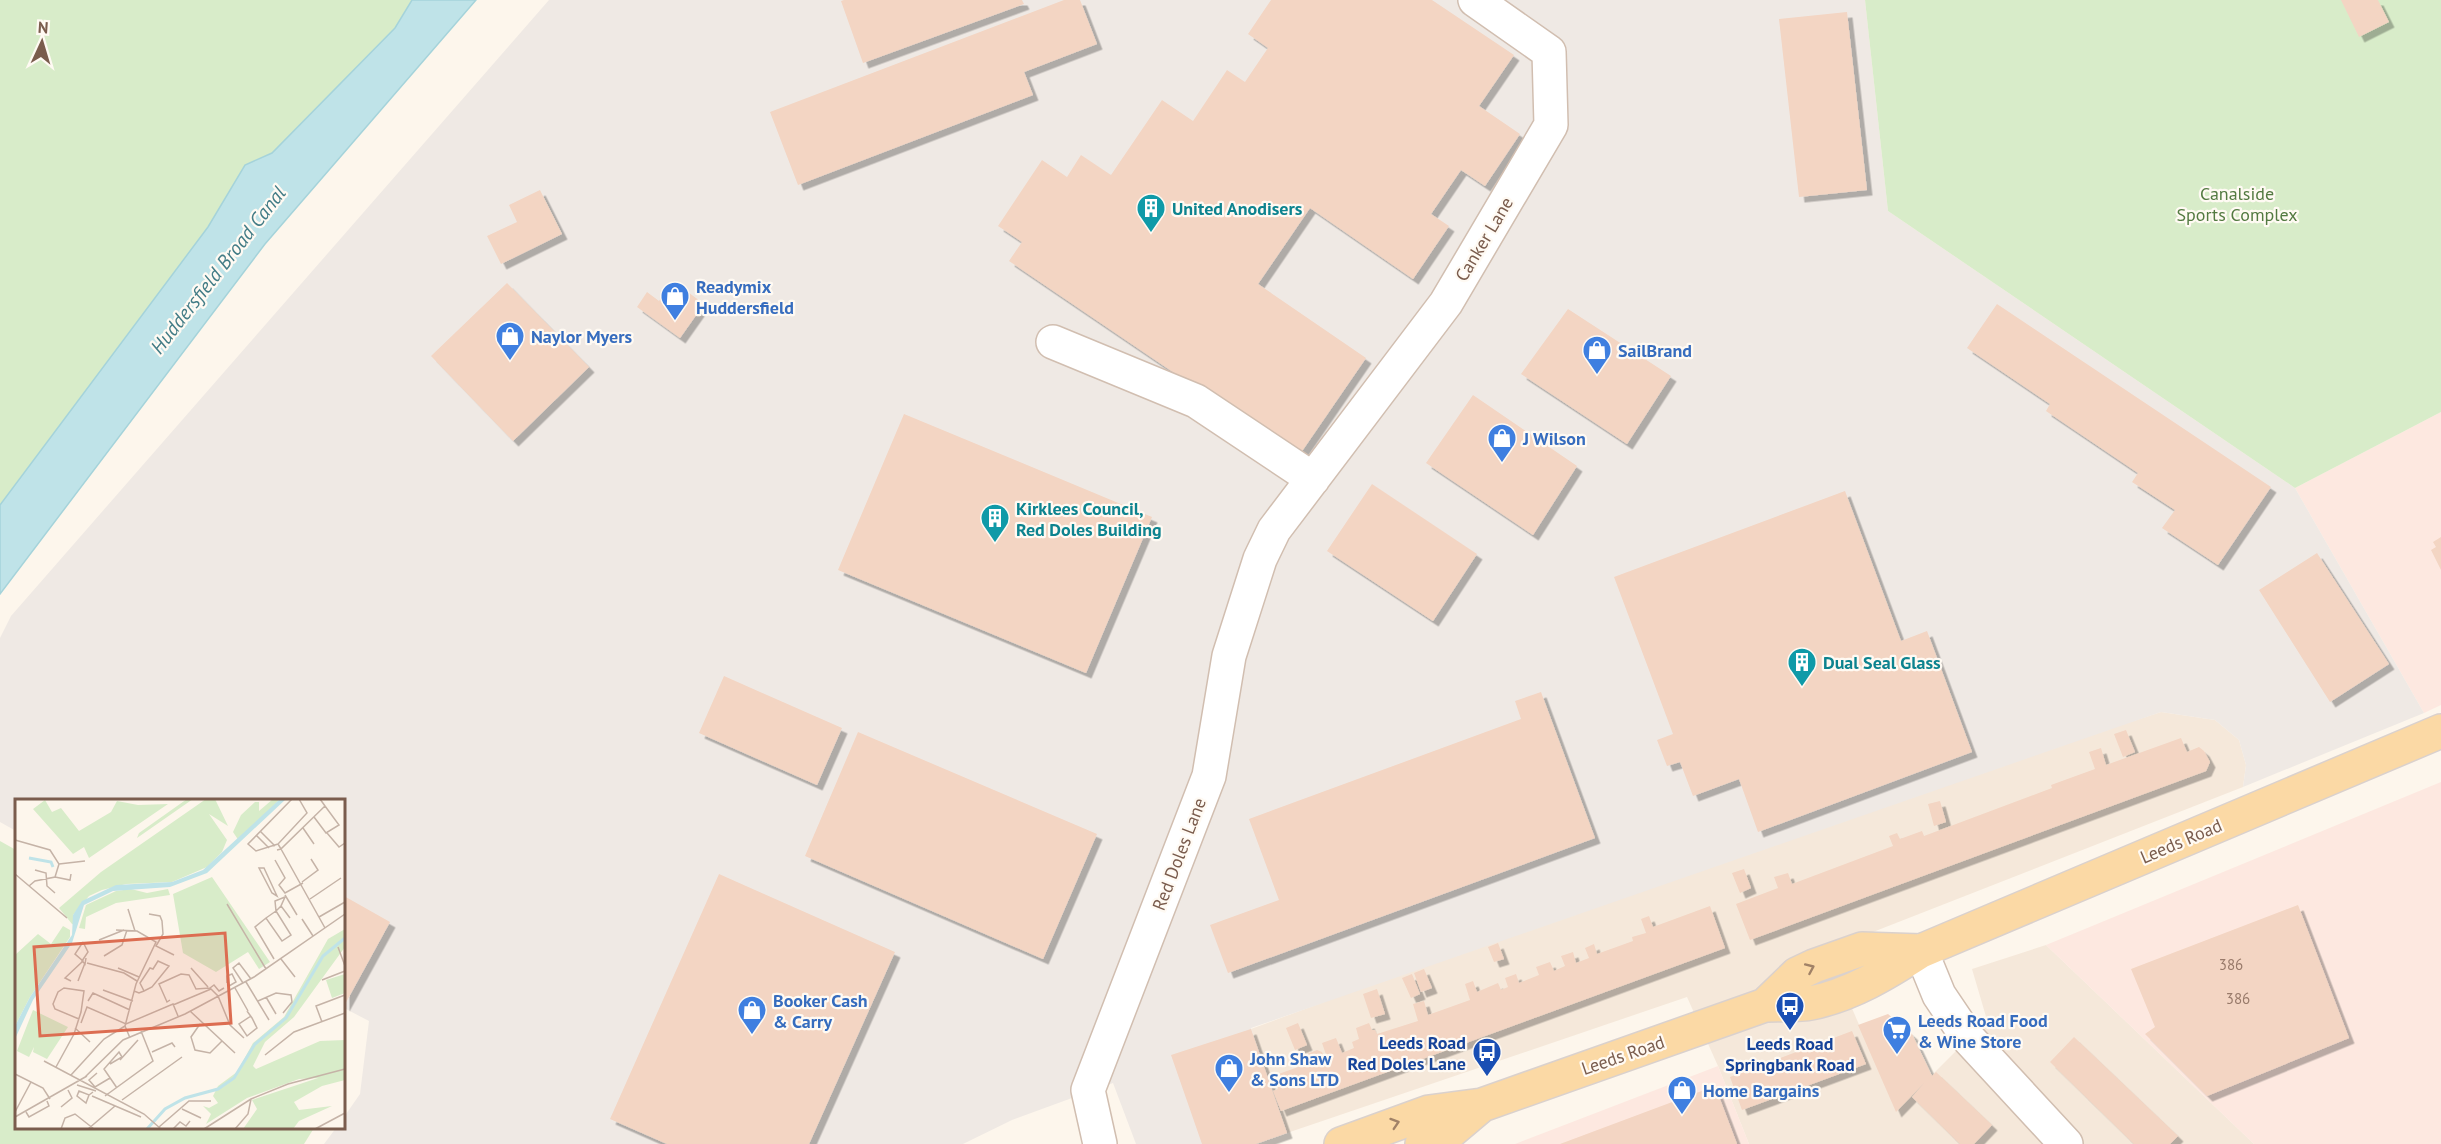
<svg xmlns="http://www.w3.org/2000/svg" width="2441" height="1144" viewBox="0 0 2441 1144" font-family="'PT Sans',sans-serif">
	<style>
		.residential { fill: #f5e8da }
		.commercial { fill: #fde8e0 }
		.industrial { fill: #efe9e4 }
		.green { fill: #d8ecc9 }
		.water { fill: #bfe3e8; stroke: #a5d3da; stroke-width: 1.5 }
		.building { fill: #f3d5c3; filter: url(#shadow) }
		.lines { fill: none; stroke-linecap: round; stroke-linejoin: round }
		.minor-casing { stroke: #d1beb0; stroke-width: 36 }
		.major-casing { stroke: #dad1cd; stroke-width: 36 }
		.minor { stroke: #fff; stroke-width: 33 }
		.major { stroke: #fbd9a5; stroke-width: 33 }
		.oneway { stroke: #a18267 }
		.labels { text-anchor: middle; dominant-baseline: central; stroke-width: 4.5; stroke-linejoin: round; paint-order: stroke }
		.number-label { font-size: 15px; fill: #987a6a }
		.park-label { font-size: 18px; fill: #537a41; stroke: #fffaf3 }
		.culture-label { font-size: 18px; font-weight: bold; fill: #0d838f; stroke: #fffaf3; text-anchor: start }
		.street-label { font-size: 18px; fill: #7a5c4d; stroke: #fffaf3 }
		.shop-label { font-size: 18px; font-weight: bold; fill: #366cbe; stroke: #fffaf3; text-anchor: start }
		.transit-label { font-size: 18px; font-weight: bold; fill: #164399; stroke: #fffaf3; text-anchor: end }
		.water-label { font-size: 20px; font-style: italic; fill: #437c86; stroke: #fffaf3 }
		.inset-river { fill: none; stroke: #bfe3e8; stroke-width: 3 }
		.inset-road { fill: none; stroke: #c5b3a7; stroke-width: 1.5 }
		.view { fill: #dc6d51; fill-opacity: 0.15; stroke: #dc6d51; stroke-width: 3 }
		.inset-edge { fill: none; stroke: #7a5c4d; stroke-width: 3 }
	</style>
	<defs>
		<filter id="shadow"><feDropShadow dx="5.5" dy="5.5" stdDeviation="0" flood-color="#0004"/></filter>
	</defs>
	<rect width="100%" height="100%" fill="#fdf6ec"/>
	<path class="residential" d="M2161 712 2215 720 2239 740 2246 765 2243 787 1827 950 1896 1111 1987 1020 1972 969 2046 945 2254 1144H1749L1718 1066 1687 997 1287 1133 1251 1029 1702 862Z"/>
	<path class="commercial" d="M2441 412V705L2424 713 2295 488Z
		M2441 782V1144H2254L2046 945Z
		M1718 1066 1749 1144H1515Z"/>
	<path class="industrial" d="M549 0H1865L1888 211 2295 488 2424 713 2243 787 2246 765 2239 740 2215 720 2161 712 1251 1028 1287 1133 1256 1144H1136L1113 1083 1012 1120 963 1144H324L336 1128H344V1117L360 1094 369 1021 344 1008V800H16V831L0 822V638L11 616Z"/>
	<path class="green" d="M0 0H412L395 28 272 153 245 165 208 227 0 505Z
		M1865 0H2441V412L2295 488 1888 211Z
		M0 841 16 850V1128H314L304 1144H0Z"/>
	<path class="water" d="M412 0H476L265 244 0 594V505L208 227 245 165 272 153 395 28Z"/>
	<path class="building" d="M844 0H1022L1024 4 863 63 841 1Z
		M1064 0H1080L1097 44 1024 72 1033 95 798 185 770 112Z
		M1271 0H1432L1514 55 1479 106 1520 134 1485 186 1461 170 1431 214 1449 226 1413 279 1310 208 1258 284 1366 358 1298 457 1009 261 1022 242 998 226 1042 160 1067 177 1081 155 1111 175 1162 100 1193 121 1227 70 1245 82 1268 48 1248 34Z
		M2341 0H2378L2389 22 2359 37Z
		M1847 12 1867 190 1799 197 1779 19Z
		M540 190 562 234 501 264 487 236 517 222 509 205Z
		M673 281 704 304 680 338 637 307 647 292 659 301Z
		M507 283 589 367 513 441 431 356Z
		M1997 304 2271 487 2218 565 2162 528 2175 510 2132 482 2138 473 2046 411 2050 404 1967 348Z
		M1568 309 1671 376 1627 444 1521 374Z
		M1473 395 1577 466 1533 535 1426 463Z
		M904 414 1152 517 1086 673 838 570Z
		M1372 484 1477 554 1433 621 1327 551Z
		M1845 491 1901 641 1927 631 1972 752 1758 832 1739 779 1693 796 1680 762 1667 766 1657 740 1673 734 1614 577Z
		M2441 537V570L2431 550 2436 547 2433 542Z
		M2317 553 2389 664 2330 702 2259 590Z
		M724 676 842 728 817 785 699 733Z
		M1541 692 1595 838 1228 973 1210 925 1279 900 1249 819 1521 719 1515 701Z
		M2126 730 2135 752 2123 757 2114 734Z
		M858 732 1097 834 1043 959 805 856Z
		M2181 738 2187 752 2199 747 2204 751 2210 762 2206 771 1750 940 1736 904 1778 888 1774 877 1788 873 1792 884 1893 846 1889 836 1897 833 1900 839 1922 831 1924 836 2052 788 2051 785 2095 769 2089 752 2101 748 2106 765Z
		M1940 801 1946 822 1934 826 1928 804Z
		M1744 869 1751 888 1740 893 1732 873Z
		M719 874 895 952 809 1144H667L610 1119Z
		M344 896 390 922 344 1006Z
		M2298 905 2349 1038 2207 1096 2145 1034 2155 1027 2131 969Z
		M1710 906 1725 948 1281 1111 1273 1091 1278 1089 1273 1076 1301 1066 1299 1060 1302 1056 1317 1050 1322 1052 1327 1067 1330 1066 1322 1043 1336 1038 1342 1053 1354 1048 1352 1042 1359 1039 1356 1028 1369 1023 1372 1030H1375L1377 1034 1418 1021 1413 1004 1424 1001 1428 1015 1470 1000 1465 984 1473 981 1477 992 1498 983 1501 990 1508 987 1505 978 1516 974 1519 983 1539 975 1536 967 1550 962 1554 971 1565 966 1561 956 1573 952 1576 963 1589 958 1585 948 1594 944 1597 954 1633 941 1632 937 1646 933 1641 919 1649 916 1653 927Z
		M1498 943 1504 959 1494 962 1488 947Z
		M1424 969 1432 988 1421 992 1414 973Z
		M1412 974 1420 994 1411 998 1402 978Z
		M1377 989 1385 1014 1371 1018 1363 994Z
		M1888 1014 1912 1034 1932 1076 1936 1072 1992 1125 1974 1144H1960L1912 1097 1924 1083 1896 1112 1858 1025Z
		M1298 1023 1307 1045 1295 1050 1286 1028Z
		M1251 1029 1287 1133 1256 1144H1202L1171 1055Z
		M1852 1031 1866 1064 1742 1110 1730 1077Z
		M2074 1037 2178 1136 2170 1144H2134L2050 1062Z
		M1715 1086 1737 1144H1560Z"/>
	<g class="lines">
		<g class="minor-casing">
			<path id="minor" d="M1053 342 1196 401 1313 479
				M1921 951 1939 995 1968 1038 2066 1144
				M1100 1144 1088 1090 1209 776 1229 656 1260 559 1274 530 1446 303 1551 125 1549 52 1475 0"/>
		</g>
		<g class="major-casing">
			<path id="major" d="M1765 1005 1797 974 1814 966 1862 949 1921 951
				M1341 1144 1429 1112 1482 1105 1765 1005C1780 1004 1797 1006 1811 1003 1851 995 1887 973 1921 951L2441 731
				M1422 1144 1444 1137 1482 1105"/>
		</g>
		<use href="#minor" class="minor"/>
		<use href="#major" class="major"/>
	</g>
	<defs><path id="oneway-chevron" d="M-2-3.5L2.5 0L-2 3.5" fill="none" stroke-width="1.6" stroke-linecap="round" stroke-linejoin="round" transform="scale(1.5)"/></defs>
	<g class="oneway">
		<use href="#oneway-chevron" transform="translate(1810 968) rotate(-24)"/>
		<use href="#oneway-chevron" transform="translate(1395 1123) rotate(-18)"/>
	</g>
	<defs>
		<g id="building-pin" transform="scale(1.5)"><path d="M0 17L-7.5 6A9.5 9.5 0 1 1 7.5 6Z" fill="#0f9aa8" stroke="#fffaf3"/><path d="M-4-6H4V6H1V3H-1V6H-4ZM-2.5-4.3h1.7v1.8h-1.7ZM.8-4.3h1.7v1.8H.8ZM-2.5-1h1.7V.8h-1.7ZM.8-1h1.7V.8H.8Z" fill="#fff"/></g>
		<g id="shop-pin" transform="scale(1.5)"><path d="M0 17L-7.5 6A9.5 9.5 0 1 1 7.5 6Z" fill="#3f7fe0" stroke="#fffaf3"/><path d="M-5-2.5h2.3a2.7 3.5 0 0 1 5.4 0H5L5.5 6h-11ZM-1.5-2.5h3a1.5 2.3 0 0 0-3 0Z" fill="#fff"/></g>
		<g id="bus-pin" transform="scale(1.5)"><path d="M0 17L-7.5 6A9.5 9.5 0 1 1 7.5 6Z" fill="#1a4fb4" stroke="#fffaf3"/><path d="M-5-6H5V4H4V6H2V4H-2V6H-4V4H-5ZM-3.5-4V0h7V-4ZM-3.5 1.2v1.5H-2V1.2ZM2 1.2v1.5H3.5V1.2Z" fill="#fff"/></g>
		<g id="supermarket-pin" transform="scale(1.5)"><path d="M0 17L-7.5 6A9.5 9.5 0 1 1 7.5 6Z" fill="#3f7fe0" stroke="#fffaf3"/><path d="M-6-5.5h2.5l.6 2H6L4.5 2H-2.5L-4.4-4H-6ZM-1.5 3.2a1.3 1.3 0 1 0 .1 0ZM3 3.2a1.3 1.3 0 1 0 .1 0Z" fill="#fff"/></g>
	</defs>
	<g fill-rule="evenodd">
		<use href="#building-pin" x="1151" y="208"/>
		<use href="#shop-pin" x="675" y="296"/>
		<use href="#shop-pin" x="510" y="336"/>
		<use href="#shop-pin" x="1597" y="350"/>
		<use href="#shop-pin" x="1502" y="438"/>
		<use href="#building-pin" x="995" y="518"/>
		<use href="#building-pin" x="1802" y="662"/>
		<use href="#bus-pin" x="1790" y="1006"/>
		<use href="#shop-pin" x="752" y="1010"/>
		<use href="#supermarket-pin" x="1897" y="1030"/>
		<use href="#bus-pin" x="1487" y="1052"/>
		<use href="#shop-pin" x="1229" y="1068"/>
		<use href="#shop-pin" x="1682" y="1090"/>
	</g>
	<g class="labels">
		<g class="number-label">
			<text x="2231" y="964">386</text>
			<text x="2238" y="998">386</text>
		</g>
		<g class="park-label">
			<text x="2237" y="193">Canalside<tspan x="2237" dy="21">Sports Complex</tspan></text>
		</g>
		<g class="culture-label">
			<text x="1172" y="208">United Anodisers</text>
			<text x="1016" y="508">Kirklees Council,<tspan x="1016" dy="21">Red Doles Building</tspan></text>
			<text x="1823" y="662">Dual Seal Glass</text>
		</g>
		<g class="street-label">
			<text transform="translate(1484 239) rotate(-59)">Canker Lane</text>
			<text transform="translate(2181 841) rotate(-23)">Leeds Road</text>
			<text transform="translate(1179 854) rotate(-69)">Red Doles Lane</text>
			<text transform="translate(1623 1055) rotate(-19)">Leeds Road</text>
		</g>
		<g class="shop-label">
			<text x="696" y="286">Readymix<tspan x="696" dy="21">Huddersfield</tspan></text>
			<text x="531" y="336">Naylor Myers</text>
			<text x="1618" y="350">SailBrand</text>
			<text x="1523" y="438">J Wilson</text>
			<text x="773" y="1000">Booker Cash<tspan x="773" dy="21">&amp; Carry</tspan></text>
			<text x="1918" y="1020">Leeds Road Food<tspan x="1918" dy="21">&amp; Wine Store</tspan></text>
			<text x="1250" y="1058">John Shaw<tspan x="1250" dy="21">&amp; Sons LTD</tspan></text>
			<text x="1703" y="1090">Home Bargains</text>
		</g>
		<g class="transit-label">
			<text x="1466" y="1042">Leeds Road<tspan x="1466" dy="21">Red Doles Lane</tspan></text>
			<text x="1790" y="1043" text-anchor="middle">Leeds Road<tspan x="1790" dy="21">Springbank Road</tspan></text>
		</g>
		<g class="water-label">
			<text transform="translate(218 270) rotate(-52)">Huddersfield Broad Canal</text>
		</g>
	</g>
	<g transform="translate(15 799)">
		<rect width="330" height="330" fill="#fdf6ec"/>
		<path d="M172 0H178L122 39 124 34ZM191 0H200L213 27 194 15 212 41 207 53 192 68 157 83 111 85 87 91 74 97 58 116 60 126 57 125 44 109 86 73ZM258 0H265L224 42 218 33 226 16 240 3H244V12ZM30 1 37 13 46 9 64 32 96 13 102 2 123 6 153 5 74 59 69 48 58 55 18 10ZM197 78 255 163 244 170 233 153 201 173 168 154 158 95ZM116 90 132 94 153 90 155 96 101 104 71 118 70 130 64 129 71 106 101 92ZM48 127 55 131V138L15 198 0 227V156L23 135 36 145ZM330 130V148L279 218 250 243 238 267 241 270 305 242 330 241V281L307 287 279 303 284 311 317 307 284 322 278 330H228L242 310 237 301 303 279 284 280 232 299 191 325 196 315 188 307 194 309 203 304 198 297 203 287 222 273 238 244 269 218 313 140ZM330 175V194L317 199 311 181ZM18 211 53 228 32 260 18 253 19 248 14 258 2 252Z" fill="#d8ecc9"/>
		<path d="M265 0H271L192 74 155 88 98 92 69 106 57 144 18 201 0 240V227L15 198 57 136 58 116 67 102 101 86 157 83 188 71Z" fill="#bfe3e8"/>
		<path class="inset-river" d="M14 59 36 63 38 68M132 330 150 310 170 299 203 290 219 279 240 245 271 219 308 157 330 139"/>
		<path class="inset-road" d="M305 0 310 7 266 50 310 129M299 18 311 34 324 26 310 7M288 29 299 45M245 32 260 47M312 34 324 48 330 44M241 36 254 49M0 41 35 51 44 65 40 78 20 82 14 87M263 45 241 52 233 45 277 0M262 51 266 50 263 45 292 14 284 0M260 61 270 79 264 86 270 94 288 84M44 65 70 62M244 69H249L262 97 257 94ZM20 71 31 74 32 87 40 94M0 75 52 119M40 78 55 81 56 75M287 83 303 71 296 60M270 96 282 116M270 98 266 107 275 119M295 100 326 79M212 105 251 170M113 110 120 132M134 115 145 117 147 122 148 135 141 147 159 156M304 118 330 103M251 119 261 112 260 102 270 98M287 120 298 137M101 131 122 132 141 143 121 185 110 227 115 239M84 141 109 131M68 143 73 153 67 162 70 165 71 159M323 148 330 167M89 157 107 146 112 131M259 160 240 128 251 119 267 142 276 136 261 112 266 107M266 160 280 178M72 164 109 174 122 182M103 169 124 178M176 169 193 188M307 181 330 172M56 182 50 179 68 162 60 155 68 143M63 182 70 164M231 183 254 221M212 184V177L217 175 221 183 214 187M228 184 218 169 224 164 236 180M195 189 199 186 204 192 209 189M220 189 233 212M88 191 118 202M119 192 124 194 129 192 137 188 154 167 143 162 138 170 135 169 125 184 129 192M251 198 261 215M155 201 152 203 144 185 166 175 174 176 181 190 195 189 203 197 215 226 229 239M73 202 78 194 115 211M243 202 261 194 276 196 277 203 268 214M158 206 196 190M175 212 220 254M232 212 237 219 242 229 232 237 224 225 236 217M307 223 301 207 330 196M66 224 72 208 111 225 158 205 163 217M185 225 176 238 180 251 195 254 207 242M60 229 75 243M137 253 157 244 160 248M250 256 279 233 330 214M105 261 123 241M29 262 129 315 146 330M95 265 107 258 104 253 89 270 102 289M41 268 59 235 66 213 69 192 49 189 43 193 38 205 40 210 64 220M82 274 74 281 80 288 95 279M0 275 28 289 35 300M56 276 89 240 110 227M69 279 108 241 170 215 239 178 330 115M62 286 81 292M74 296 71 304 62 297 64 292 74 296 78 293M77 297 126 318M90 297 138 262 126 232M107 301 167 258M46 308 57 299 53 291M167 310 186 319M0 313 16 283M11 313 14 318 34 307 32 302M0 318 72 277M144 328 174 302H196M46 330 50 319 60 315 79 330M73 330 100 307M158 330 165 323 171 327 175 322M189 330 236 300 273 285 330 270M220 330 233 315 236 300M300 330 330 314"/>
		<path class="view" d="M210 134 216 224 25 237 19 148Z"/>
		<rect width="330" height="330" class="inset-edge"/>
	</g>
	<g transform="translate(42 42) rotate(4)" stroke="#fffaf3" stroke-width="4.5" paint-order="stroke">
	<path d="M0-4.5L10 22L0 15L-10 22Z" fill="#7a5c4d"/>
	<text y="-9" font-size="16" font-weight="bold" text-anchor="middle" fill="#7a5c4d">N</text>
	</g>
</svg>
